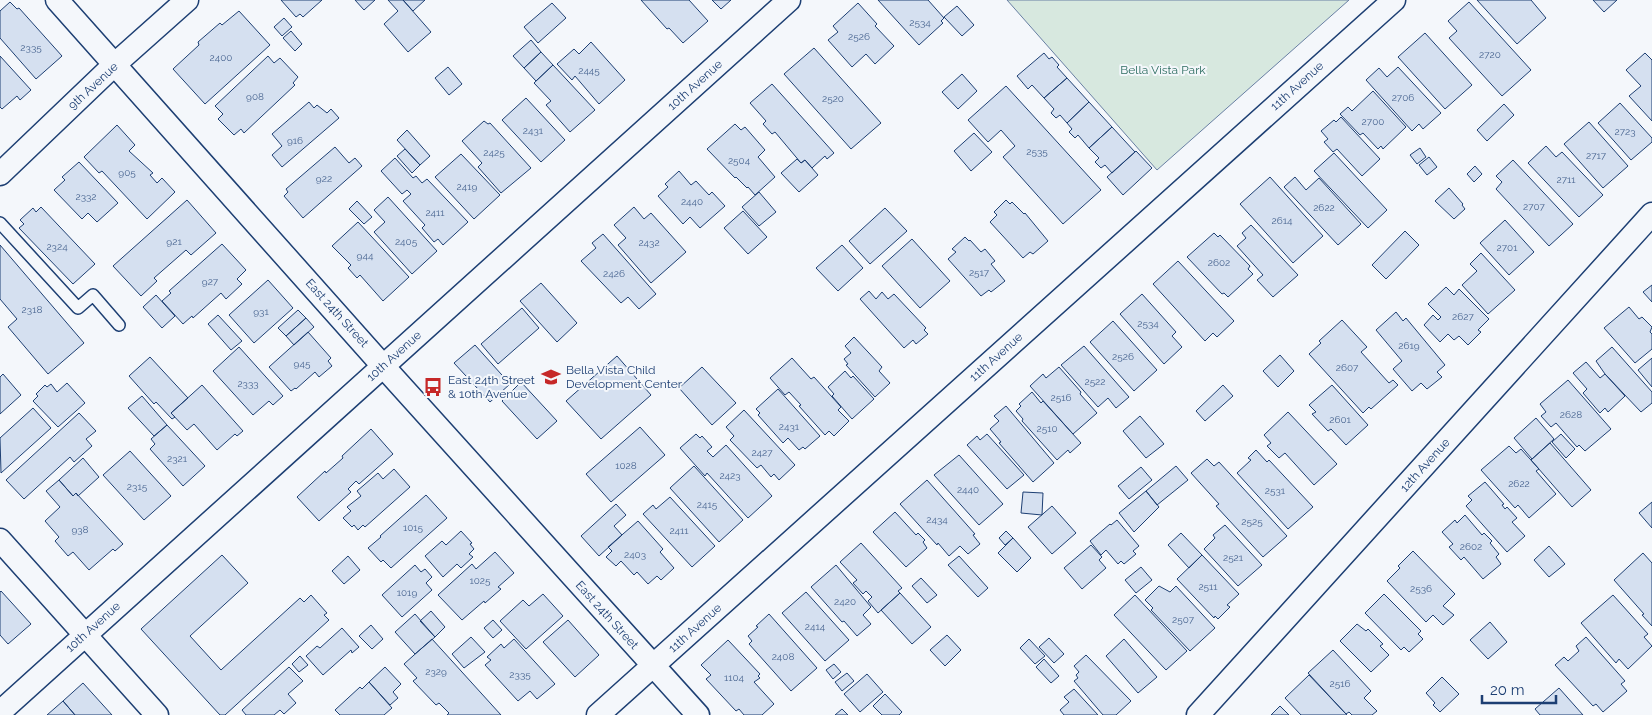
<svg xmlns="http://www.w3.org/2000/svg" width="1652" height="715" viewBox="0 0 1652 715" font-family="Raleway,sans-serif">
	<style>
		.green { fill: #d7e8df; stroke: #687fa3 }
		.building { fill: #d5e0f0; stroke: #1d3f73 }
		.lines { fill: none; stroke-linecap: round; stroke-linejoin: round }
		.service-casing { stroke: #1d3f73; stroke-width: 14 }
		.minor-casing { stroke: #1d3f73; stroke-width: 25 }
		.service { stroke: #f4f7fb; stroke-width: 11 }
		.minor { stroke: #f4f7fb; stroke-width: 22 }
		.labels { text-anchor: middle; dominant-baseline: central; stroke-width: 4; stroke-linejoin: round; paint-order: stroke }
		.number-label { font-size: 10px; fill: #4b6792 }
		.park-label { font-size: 12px; fill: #2c6c60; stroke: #f4f7fb }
		.street-label { font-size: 12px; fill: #1d3f73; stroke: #f4f7fb }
		.poi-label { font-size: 12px; fill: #1d3f73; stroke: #f4f7fb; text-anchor: start }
	</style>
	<rect width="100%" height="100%" fill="#f4f7fb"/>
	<path class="green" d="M1007 0H1349L1157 170Z"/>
	<path class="building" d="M281 0H322L303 17 300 14 296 17Z
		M355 0H375L364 10Z
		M388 0H403L431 32 408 52 384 24 398 11Z
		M403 0H425L413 11Z
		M641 0H689L708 21 683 43 669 28 667 29Z
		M712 0H731L721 9Z
		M878 0H928L944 18 941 21 943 23 919 45Z
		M1477 0H1531L1546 18 1517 44Z
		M1593 0H1617L1604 12Z
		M10 2 17 9 19 8 62 56 36 79 0 38V11Z
		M1469 2 1531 70 1502 96 1449 38 1457 31 1448 21Z
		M552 3 566 18 538 43 524 27Z
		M858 3 877 24 875 26 894 46 875 64 866 54 852 67 828 40 838 32 833 26Z
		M957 6 974 25 962 36 944 17Z
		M239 11 270 45 205 104 173 69 199 45 198 42 220 23 222 25Z
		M284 18 292 27 282 36 274 27Z
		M291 31 302 44 295 51 283 38Z
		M1425 33 1472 85 1445 109 1398 57Z
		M531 40 541 52 524 68 513 56Z
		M591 42 625 80 599 104 575 76 572 80 557 64 574 49 579 54Z
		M814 48 881 123 851 149 784 74Z
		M541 52 553 65 536 81 524 68Z
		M1044 53 1049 59 1052 57 1059 65 1057 67 1067 78 1044 98 1032 85 1028 89 1017 76Z
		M1645 53 1652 60V121L1629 96 1641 86 1626 70Z
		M0 56 31 90 20 100 17 96 2 109 0 107Z
		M268 56 274 63 280 58 298 77 293 83 295 85 244 133 241 129 234 135 218 119 223 114 215 106Z
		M553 65 595 110 570 132 546 105 551 101 534 83Z
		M448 67 462 84 449 95 435 78Z
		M1398 67 1441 113 1423 129 1419 124 1412 131 1366 80 1379 68 1387 77Z
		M962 74 977 91 958 109 942 92Z
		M1067 78 1089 102 1067 123 1060 115 1056 118 1051 113 1054 109 1044 98Z
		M772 84 834 153 827 159 825 156 812 168 805 160 801 163 775 132 772 134 763 124 766 121 750 103Z
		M1006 86 1101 190 1063 224 1003 157 1015 146 1001 130 988 142 968 120Z
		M1373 91 1406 127 1383 149 1381 146 1378 149 1363 133 1360 135 1340 114 1348 107 1352 111Z
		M526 98 565 140 541 162 502 120Z
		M309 102 314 108 317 105 327 113 331 109 339 118 282 167 272 155 282 146 272 134Z
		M1089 102 1112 127 1089 148 1078 135 1075 138 1069 132 1072 129 1067 123Z
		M1620 103 1652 138V142L1631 160 1598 123Z
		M1504 104 1514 115 1487 141 1477 130Z
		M1341 117 1380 159 1362 176 1337 149 1333 152 1324 142 1328 139 1321 131 1334 120 1336 122Z
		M484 121 488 124 490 123 531 168 501 193 478 167 482 163 462 141Z
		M1589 122 1628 166 1603 188 1564 144Z
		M735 124 741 130 745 127 765 150 758 157 775 177 755 195 748 187 747 188 736 177 735 178 707 149Z
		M117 125 135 145 129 151 153 173 150 175 157 183 162 178 175 192 147 219 102 171 99 173 84 157Z
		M1112 127 1135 152 1112 173 1105 165 1101 168 1095 162 1099 158 1089 148Z
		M407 130 430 156 420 165 397 140Z
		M974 133 992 152 971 171 954 151Z
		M1546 146 1556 157 1562 152 1603 195 1579 217 1528 163Z
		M335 147 349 163 355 158 362 166 303 218 284 196 288 192 286 189Z
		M1420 148 1426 157 1417 164 1410 155Z
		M405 149 420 165 412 173 397 156Z
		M1136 151 1152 168 1123 195 1107 177Z
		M1334 153 1387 210 1368 228 1314 171Z
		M461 154 500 195 474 219 435 177Z
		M1429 157 1437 167 1427 175 1419 165Z
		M395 158 413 178 416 176 422 183 427 179 468 222 443 245 438 239 434 242 422 228 425 225 403 201 411 194 407 190 402 194 381 171Z
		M797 159 801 163 805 160 818 175 799 192 781 173Z
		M1513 160 1573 224 1549 246 1496 189 1502 182 1496 176Z
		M79 162 118 203 97 222 88 213 82 219 54 190 65 180 62 177Z
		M1475 166 1482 174 1474 182 1467 174Z
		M679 171 691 185 696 181 709 195 712 192 725 206 700 228 690 217 683 224 658 196 668 187 665 184Z
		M1270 177 1323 236 1293 263 1240 204Z
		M1295 177 1306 190 1319 178 1361 224 1338 245 1284 187Z
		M1449 188 1463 204 1462 205 1465 209 1454 219 1435 201Z
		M759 192 776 212 759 226 742 207Z
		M388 197 437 251 412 274 374 232 385 222 374 210Z
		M187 200 216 233 191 255 186 250 154 278 157 281 141 296 113 266Z
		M1006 200 1010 204 1012 202 1024 214 1025 213 1048 241 1033 254 1030 252 1023 258 990 222 997 215 994 212Z
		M357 201 372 217 364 224 349 209Z
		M41 207 95 264 73 284 19 228 24 224 20 220 33 208 36 212Z
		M634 207 644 219 651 213 686 252 651 283 618 245 626 238 614 225Z
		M885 208 907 231 870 264 849 241Z
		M743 211 767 237 748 254 724 228Z
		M1505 220 1534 252 1509 275 1480 243Z
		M358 222 409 277 383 301 360 275 357 278 348 268 351 265 332 246Z
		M1251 225 1298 275 1273 297 1257 280 1263 275 1237 246 1246 238 1242 233Z
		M1405 231 1419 245 1386 279 1372 265Z
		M1214 233 1218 237 1220 235 1250 266 1248 269 1253 274 1228 297 1224 293 1222 294 1187 257Z
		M603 234 656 294 639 309 628 297 621 303 581 261 596 248 592 243Z
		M965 237 969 241 970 240 981 252 985 249 995 261 991 264 1005 281 991 292 989 290 981 296 948 259 956 252 952 249Z
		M912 239 950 281 920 308 882 266Z
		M222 244 246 270 237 279 242 284 226 299 221 293 193 318 192 316 183 324 162 301 171 293 169 291Z
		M0 245 84 343 48 374 8 327 17 319 0 299Z
		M842 245 863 268 838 291 816 268Z
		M1481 253 1515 290 1488 314 1462 285 1477 271 1470 264Z
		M1178 261 1234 321 1217 337 1213 333 1205 341 1153 284Z
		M268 280 293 308 254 343 229 315Z
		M541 283 577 323 557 342 520 301Z
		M1652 285V302L1643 292Z
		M1446 287 1454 295 1459 289 1489 319 1478 330 1481 332 1468 345 1459 336 1454 340 1448 334 1440 342 1424 325 1433 315 1438 320 1441 317 1428 304Z
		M869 291 876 299 882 292 888 299 894 294 926 328 924 330 928 334 916 344 913 340 904 348 860 299Z
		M1142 294 1176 332 1172 336 1182 347 1164 364 1120 314Z
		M156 295 175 316 162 328 143 307Z
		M1629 307 1639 319 1642 317 1652 327 1650 332 1652 334V349L1635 363 1604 328Z
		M522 308 539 328 498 364 481 344Z
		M298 310 306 318 286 336 278 328Z
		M1396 312 1403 321 1406 318 1445 365 1437 372 1442 377 1427 389 1421 383 1412 391 1393 369 1402 361 1376 330Z
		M218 315 242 341 231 350 208 324Z
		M306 318 314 327 294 345 286 336Z
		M1342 320 1367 347 1361 352 1389 383 1393 380 1398 385 1371 409 1369 407 1363 413 1309 354 1321 343 1319 341Z
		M1113 321 1157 370 1134 391 1090 342Z
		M308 332 331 358 328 361 332 366 319 377 315 372 296 389 295 388 291 391 269 367Z
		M854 337 882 367 879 371 890 383 875 397 846 365 848 364 844 359 851 353 845 346Z
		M475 345 510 384 490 402 454 363Z
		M1084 346 1129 397 1116 408 1108 398 1098 407 1061 365Z
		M239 347 283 396 273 405 269 401 253 415 213 371Z
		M1612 347 1652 392V403L1641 412 1605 374 1596 361Z
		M1280 355 1294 371 1278 387 1263 371Z
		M617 356 651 395 601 439 566 401Z
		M150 357 188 398 171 413 175 417 172 419 156 402 154 404 129 376Z
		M792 358 811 379 814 377 841 407 838 410 849 421 834 436 829 431 825 435 799 406 801 405 789 392 785 395 770 378Z
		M1652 358V387L1638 370Z
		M1586 362 1600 378 1605 374 1625 396 1608 412 1605 408 1600 413 1583 393 1587 389 1573 373Z
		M702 367 736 403 712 425 679 388Z
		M1059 367 1081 392 1080 394 1097 413 1073 434 1030 386 1043 374 1046 378Z
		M845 371 851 378 853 376 874 399 852 419 832 396 834 394 828 387Z
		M3 374 21 395 0 414V377Z
		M1568 380 1611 429 1585 451 1579 445 1577 447 1556 423 1551 427 1541 416 1546 412 1540 404Z
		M521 382 557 421 537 439 502 401Z
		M67 383 85 403 58 427 33 401 38 396 36 394 45 385 47 387 51 384 57 392Z
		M202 385 243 431 237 436 235 434 217 450 194 424 187 430 171 413Z
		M1223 385 1233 396 1205 421 1196 411Z
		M1332 385 1368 425 1346 445 1331 429 1328 431 1312 414 1316 412 1309 405Z
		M778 389 820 436 805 449 803 447 799 450 788 438 783 443 758 415 760 413 756 409Z
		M1032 392 1041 403 1043 401 1081 443 1070 453 1068 450 1057 460 1022 421 1023 419 1016 411 1021 406 1019 404Z
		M142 396 167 425 154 436 128 408Z
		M1006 406 1054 463 1033 482 999 443 1001 442 990 429 999 421 994 416Z
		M33 408 51 428 1 473 0 438Z
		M744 410 795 465 779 480 774 474 771 477 761 465 757 468 730 440 734 436 726 427Z
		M1288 412 1337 464 1314 485 1285 453 1279 458 1267 446 1271 443 1264 435Z
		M79 413 96 431 86 439 92 446 74 462 70 457 24 499 6 480Z
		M1140 416 1164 444 1146 458 1123 431Z
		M1536 418 1554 439 1532 459 1514 438Z
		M167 425 205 466 183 486 150 449 155 444 151 439Z
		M640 427 665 455 611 502 586 474Z
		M371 429 393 454 359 484 356 481 348 489 351 492 319 521 297 497 325 471 326 473 343 458 342 456Z
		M696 434 700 438 702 436 712 447 707 451 713 457 726 445 772 496 748 518 707 473 705 476 680 448Z
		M987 434 1024 475 1007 489 967 445 977 436 980 440Z
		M1561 434 1575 449 1566 458 1552 442Z
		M1550 443 1591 490 1572 507 1531 460Z
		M1509 446 1516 453 1521 449 1539 469 1536 471 1556 494 1529 518 1518 505 1515 508 1481 470Z
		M1256 450 1267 462 1269 460 1313 507 1288 529 1237 473 1251 460 1248 458Z
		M130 451 171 496 144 520 103 475Z
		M959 455 1003 504 979 525 934 475Z
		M83 458 99 477 78 496 76 493 73 496 59 480Z
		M1207 459 1214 466 1219 462 1287 536 1263 557 1216 506 1219 504 1191 473Z
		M694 466 743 520 719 542 670 488Z
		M1176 466 1188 480 1157 505 1146 491Z
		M1141 467 1152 480 1129 499 1118 486Z
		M394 469 410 487 365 527 363 525 358 530 354 525 352 527 343 518 351 511 347 507 361 496 357 491 378 473 383 479Z
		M59 480 73 496 76 493 123 544 115 551 113 549 89 570 73 552 68 556 55 541 59 537 45 521 60 507 46 491Z
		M927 480 975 534 973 535 980 544 968 554 960 546 949 556 938 543 937 545 900 504Z
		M1485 482 1504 504 1502 505 1505 509 1507 507 1517 518 1512 522 1525 536 1507 552 1466 506 1472 500 1468 496Z
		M1146 491 1159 507 1134 532 1119 513Z
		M1023 492 1043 493 1042 515 1021 513Z
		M426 495 447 518 391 568 383 560 381 562 368 548 381 537 380 536Z
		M670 497 715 546 692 567 643 514 653 505 656 509Z
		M1652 502V528L1639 513Z
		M616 504 626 515 614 526 622 535 599 556 581 536Z
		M1052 506 1076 533 1052 554 1028 527Z
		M895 512 916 535 918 533 925 540 923 542 927 548 906 567 873 532Z
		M1465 515 1482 535 1484 533 1492 541 1490 543 1499 554 1496 557 1501 564 1483 579 1464 557 1461 560 1449 547 1453 544 1442 532 1455 520 1457 523Z
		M1117 520 1139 546 1133 551 1136 554 1124 564 1121 561 1118 564 1106 550 1101 555 1090 541 1110 524 1111 525Z
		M638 521 663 549 660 552 674 568 661 580 657 576 648 584 637 572 634 575 621 561 616 566 606 557 612 551 608 547Z
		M1225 525 1262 565 1238 586 1204 549 1215 538 1213 535Z
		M461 531 472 543 470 544 474 549 469 554 473 557 461 568 457 564 443 577 425 556 442 541 446 545Z
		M1006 531 1013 538 1005 545 999 538Z
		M1181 533 1202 555 1189 568 1168 545Z
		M1013 538 1031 558 1017 572 998 553Z
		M861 543 902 588 898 591 900 593 878 613 868 601 872 597 866 591 863 594 853 583 857 580 840 562Z
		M1091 545 1102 557 1099 560 1106 568 1082 589 1064 568Z
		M1549 546 1565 564 1549 577 1534 560Z
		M1413 551 1455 594 1443 606 1454 615 1443 625 1433 615 1426 622 1387 581 1400 568 1398 566Z
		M495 552 514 573 498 587 501 589 485 603 484 601 462 620 438 595 472 564 476 569Z
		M1643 553 1652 563V626L1642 615 1644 614 1614 580Z
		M222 555 248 583 190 636 221 670 300 598 304 602 311 595 327 613 324 615 329 620 225 715H220L141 629Z
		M1202 555 1239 594 1227 605 1230 607 1218 619 1215 616 1214 618 1177 579Z
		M348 556 360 570 344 584 332 571Z
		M959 556 988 588 978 597 948 565Z
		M415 565 421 572 425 569 432 577 426 583 432 590 402 617 382 595Z
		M836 565 871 607 863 615 871 624 857 636 844 621 842 622 811 587Z
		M1141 567 1152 580 1136 593 1125 580Z
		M921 578 937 595 927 603 912 586Z
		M1159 586 1170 592 1176 586 1215 628 1190 651 1151 610 1153 608 1145 600Z
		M1 591 31 624 8 644 0 635V592Z
		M806 592 849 640 825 661 782 613Z
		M900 593 931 627 912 644 881 610Z
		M543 594 563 616 526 649 500 621 523 600 529 606Z
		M1384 594 1421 631 1418 634 1423 639 1409 652 1404 647 1401 650 1365 613Z
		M1135 595 1187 651 1166 670 1114 615Z
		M1613 595 1648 634 1644 637 1652 646 1628 669 1619 659 1616 663 1581 623Z
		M431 611 445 627 435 637 420 621Z
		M415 614 435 637 415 654 395 632Z
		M769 614 817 668 791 691 749 644 752 641 748 636 758 627 756 626Z
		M493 620 502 630 493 638 484 628Z
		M568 620 599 655 575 677 543 642Z
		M1490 622 1507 642 1488 659 1470 640Z
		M1357 624 1366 631 1368 629 1383 644 1380 646 1389 655 1371 672 1340 641Z
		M371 625 383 639 372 649 359 636Z
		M342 628 359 647 352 653 351 650 323 675 306 656 317 646 320 648Z
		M947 635 961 650 945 666 930 650Z
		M471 637 485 652 464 668 452 654Z
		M1586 637 1625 681 1621 684 1627 691 1603 712 1596 704 1593 706 1555 665 1564 657 1568 661 1579 651 1576 646Z
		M1049 638 1064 654 1054 663 1039 647Z
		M432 639 501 715H447L449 713 439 703 436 705 413 681 417 678 404 664Z
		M514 639 555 684 537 699 530 691 518 701 485 665 491 660 487 657 501 644 504 648Z
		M1029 639 1045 656 1035 664 1020 648Z
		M1124 639 1157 677 1138 693 1106 656Z
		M728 640 760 674 758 676 760 678 754 682 774 704 762 715H744L739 709 736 711 706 679 711 675 701 665Z
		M1333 650 1371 691 1364 698 1377 711 1372 715H1352L1349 712 1346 714 1308 673Z
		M1086 655 1131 701 1116 715H1103L1074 681 1078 678 1076 675 1079 672 1074 666Z
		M300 656 308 665 299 672 292 664Z
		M1044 659 1059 676 1051 683 1036 667Z
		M834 664 841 672 833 679 826 670Z
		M289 667 303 681 288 694 296 703 284 714 280 710 274 715H246L242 710Z
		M385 667 401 684 393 692 398 698 390 705 369 682Z
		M847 673 854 681 842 691 835 682Z
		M867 674 883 692 860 712 844 694Z
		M1309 675 1346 714 1347 715H1301L1285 698Z
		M1442 677 1459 694 1440 712 1433 705 1435 703 1426 693Z
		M369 682 392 708 384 715H340L335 710 360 687 362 689Z
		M83 683 112 715H75L63 701Z
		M1559 688 1583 715H1540L1535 709Z
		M1074 689 1098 715H1064L1060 710 1069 702 1064 697Z
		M885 694 902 712 899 715H882L873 706Z
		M63 701 75 715H47Z
		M1280 706 1289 715H1271Z
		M842 709 848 715H835Z"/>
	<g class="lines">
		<g class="service-casing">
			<path id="service" d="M0 223 78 308 93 295 119 325"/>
		</g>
		<g class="minor-casing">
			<path id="minor" d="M57 0 383 366 698 715
				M0 174 114 65 187 0
				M0 540 157 715
				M0 712 789 0
				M598 715 1394 0
				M1198 715 1652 214"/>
		</g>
		<use href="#service" class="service"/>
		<use href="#minor" class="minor"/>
	</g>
	<defs>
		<g id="school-bare" transform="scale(1.5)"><path d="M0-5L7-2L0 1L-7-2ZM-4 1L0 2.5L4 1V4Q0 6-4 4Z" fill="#c62828" stroke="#f4f7fb" stroke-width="2.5" paint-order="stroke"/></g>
		<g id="bus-bare" transform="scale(1.5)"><path d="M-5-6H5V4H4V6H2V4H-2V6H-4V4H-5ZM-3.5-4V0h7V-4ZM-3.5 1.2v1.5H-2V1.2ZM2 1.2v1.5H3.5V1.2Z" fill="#c62828" stroke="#f4f7fb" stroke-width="2.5" paint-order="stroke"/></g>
	</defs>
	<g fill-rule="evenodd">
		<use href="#school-bare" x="551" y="377"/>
		<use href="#bus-bare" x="433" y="387"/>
	</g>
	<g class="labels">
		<g class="number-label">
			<text x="920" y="22">2534</text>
			<text x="859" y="36">2526</text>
			<text x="31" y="47">2335</text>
			<text x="1490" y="54">2720</text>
			<text x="221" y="57">2400</text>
			<text x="589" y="70">2445</text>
			<text x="255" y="96">908</text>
			<text x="1403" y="97">2706</text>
			<text x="833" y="98">2520</text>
			<text x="1373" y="121">2700</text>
			<text x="533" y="130">2431</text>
			<text x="1625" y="131">2723</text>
			<text x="295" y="140">916</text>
			<text x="1037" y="151">2535</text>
			<text x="494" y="152">2425</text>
			<text x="1596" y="155">2717</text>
			<text x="739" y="160">2504</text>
			<text x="127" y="172">905</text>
			<text x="324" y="178">922</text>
			<text x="1566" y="179">2711</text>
			<text x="467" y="186">2419</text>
			<text x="86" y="196">2332</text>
			<text x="692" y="201">2440</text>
			<text x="1534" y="206">2707</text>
			<text x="1324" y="207">2622</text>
			<text x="435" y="212">2411</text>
			<text x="1282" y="220">2614</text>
			<text x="174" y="241">921</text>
			<text x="406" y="241">2405</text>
			<text x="649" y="242">2432</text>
			<text x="57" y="246">2324</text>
			<text x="1507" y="247">2701</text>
			<text x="365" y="255">944</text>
			<text x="1219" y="262">2602</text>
			<text x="979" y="272">2517</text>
			<text x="614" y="273">2426</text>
			<text x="210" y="281">927</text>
			<text x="32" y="309">2318</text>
			<text x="261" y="311">931</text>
			<text x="1463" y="316">2627</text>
			<text x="1148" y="323">2534</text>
			<text x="1409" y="345">2619</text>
			<text x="1123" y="356">2526</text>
			<text x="302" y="363">945</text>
			<text x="1347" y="367">2607</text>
			<text x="1095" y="381">2522</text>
			<text x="248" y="383">2333</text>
			<text x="1061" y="397">2516</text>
			<text x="1571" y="414">2628</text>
			<text x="1340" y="419">2601</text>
			<text x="789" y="426">2431</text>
			<text x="1047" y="428">2510</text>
			<text x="762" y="452">2427</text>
			<text x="177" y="458">2321</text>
			<text x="626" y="465">1028</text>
			<text x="730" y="475">2423</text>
			<text x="1519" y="483">2622</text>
			<text x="137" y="486">2315</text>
			<text x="968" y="489">2440</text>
			<text x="1275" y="490">2531</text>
			<text x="707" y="504">2415</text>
			<text x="937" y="519">2434</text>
			<text x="1252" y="521">2525</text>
			<text x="413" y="527">1015</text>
			<text x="80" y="529">938</text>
			<text x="679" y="530">2411</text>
			<text x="1471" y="546">2602</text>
			<text x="635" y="554">2403</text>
			<text x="1233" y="557">2521</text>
			<text x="480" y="580">1025</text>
			<text x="1208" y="586">2511</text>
			<text x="1421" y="588">2536</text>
			<text x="407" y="592">1019</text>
			<text x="845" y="601">2420</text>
			<text x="1183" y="619">2507</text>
			<text x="815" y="626">2414</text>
			<text x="783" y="656">2408</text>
			<text x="436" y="671">2329</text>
			<text x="520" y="674">2335</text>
			<text x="734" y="677">1104</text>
			<text x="1340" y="683">2516</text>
		</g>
		<g class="park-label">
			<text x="1163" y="70">Bella Vista Park</text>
		</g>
		<g class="street-label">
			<text transform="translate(695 85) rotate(-42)">10th Avenue</text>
			<text transform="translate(93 86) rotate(-43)">9th Avenue</text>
			<text transform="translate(1297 86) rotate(-42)">11th Avenue</text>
			<text transform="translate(337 313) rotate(48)">East 24th Street</text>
			<text transform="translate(394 356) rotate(-42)">10th Avenue</text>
			<text transform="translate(996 357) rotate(-42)">11th Avenue</text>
			<text transform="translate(1425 465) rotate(-48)">12th Avenue</text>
			<text transform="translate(607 615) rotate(48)">East 24th Street</text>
			<text transform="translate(93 627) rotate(-42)">10th Avenue</text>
			<text transform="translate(695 628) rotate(-42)">11th Avenue</text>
		</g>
		<g class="poi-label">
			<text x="566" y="370">Bella Vista Child<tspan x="566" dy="14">Development Center</tspan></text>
			<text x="448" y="380">East 24th Street<tspan x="448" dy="14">&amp; 10th Avenue</tspan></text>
		</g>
	</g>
	<path d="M1482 695v8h74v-8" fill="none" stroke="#1d3f73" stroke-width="2.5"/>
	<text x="1490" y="695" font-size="15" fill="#1d3f73" stroke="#f4f7fb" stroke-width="4" paint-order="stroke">20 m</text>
</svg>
